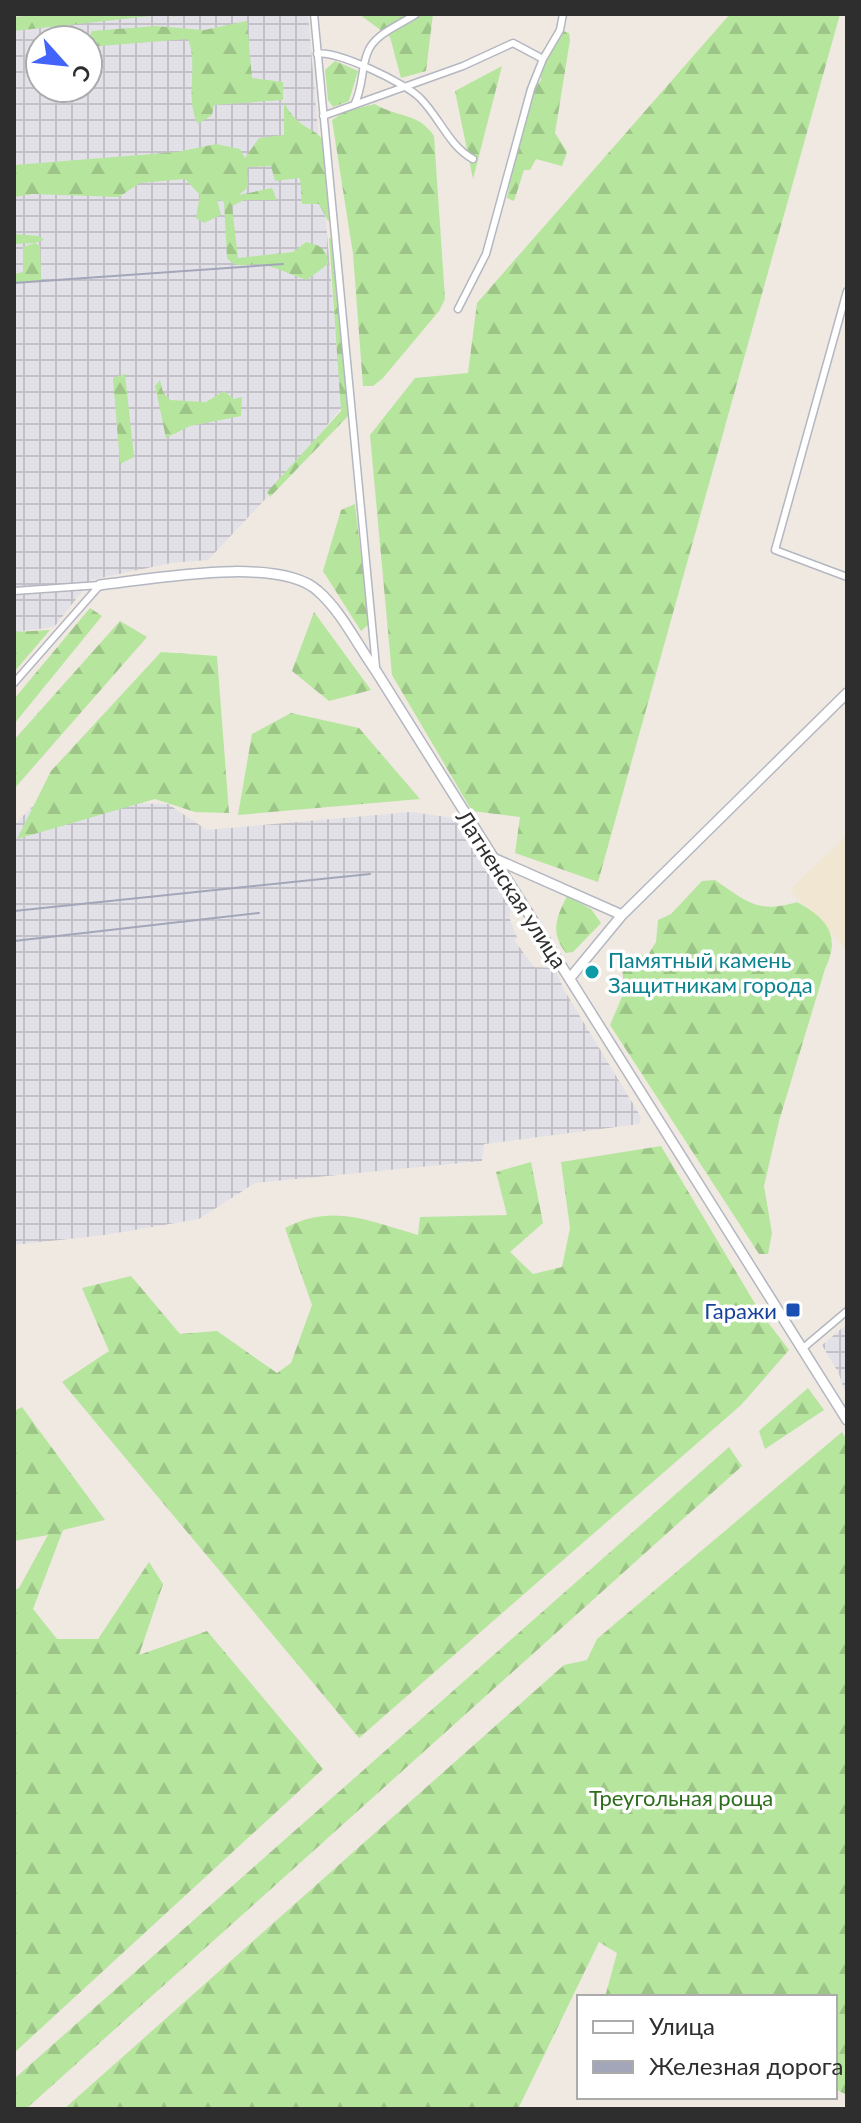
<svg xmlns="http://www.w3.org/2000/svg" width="861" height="2123" viewBox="0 0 861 2123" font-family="Lato,sans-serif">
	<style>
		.industrial { fill: url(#industrial-grid); fill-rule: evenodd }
		.education { fill: #f0e6d1 }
		.forest { fill: url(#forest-firs) }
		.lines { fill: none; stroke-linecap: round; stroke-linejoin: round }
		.street-casing { stroke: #b4b7c1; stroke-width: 9 }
		.secondary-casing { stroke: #b4b7c1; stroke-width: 12 }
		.street { stroke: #fff; stroke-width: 6 }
		.secondary { stroke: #fff; stroke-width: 9 }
		.rail { stroke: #a3a6b8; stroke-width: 2 }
		.culture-dot { fill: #0f9aa8; stroke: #fff; stroke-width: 3 }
		.transit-dot { fill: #1a4fb4; stroke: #fff; stroke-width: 3 }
		.labels { text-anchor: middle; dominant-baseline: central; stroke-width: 7; stroke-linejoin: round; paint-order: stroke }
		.street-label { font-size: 22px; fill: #2e2e2e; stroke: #fff }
		.culture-label { font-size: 22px; fill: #0d838f; stroke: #fff; text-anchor: start }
		.transit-label { font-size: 22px; fill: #164399; stroke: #fff; text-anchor: end }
		.park-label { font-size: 22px; fill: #2c6e1b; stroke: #fff }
	</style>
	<defs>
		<pattern id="industrial-grid" width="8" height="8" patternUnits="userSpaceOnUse" patternTransform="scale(2)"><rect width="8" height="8" fill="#e3e1e8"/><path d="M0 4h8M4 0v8" fill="none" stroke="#c3c1c7"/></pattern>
		<pattern id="forest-firs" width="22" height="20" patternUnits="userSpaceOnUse" patternTransform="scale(2)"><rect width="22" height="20" fill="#b6e59e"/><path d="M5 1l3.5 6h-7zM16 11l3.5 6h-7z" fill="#9dc588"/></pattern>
	</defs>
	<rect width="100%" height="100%" fill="#efe9e1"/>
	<path class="industrial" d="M14 14H308L342 407 272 492 208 560 171 563 91 580 54 627 14 632ZM40 40H88V88H40Z
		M38 801 168 804 207 830 411 812 454 818 512 907 509 917 517 937 515 941 534 967 555 968 564 990 641 1117 639 1124 484 1144 482 1161 255 1183 199 1219 105 1235 14 1245V825Z
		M847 1324V1398L839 1374 822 1345Z"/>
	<path class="education" d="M847 835V950L790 890Z"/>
	<path class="forest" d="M45 14H176L175 17 169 14 14 31V17Z
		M359 14H433L426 71 401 78 390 37Z
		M730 14H840L598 882 515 853 520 817 472 811 392 675 370 435 415 378 468 373 477 303Z
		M247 21 252 78 283 82V100L214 105 212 115 198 124C184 97 199 67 188 39L88 47V40H40L88 39 92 31 156 26 204 30Z
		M560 30 569 33 570 40 555 133 567 152 562 166 536 159 530 170H524L514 201 507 198C515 162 518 109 541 80L540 63Z
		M335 61 358 71 349 101 333 107 328 100 325 70Z
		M502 66 473 179 455 91Z
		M284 102C297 129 313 126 323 140 332 155 331 202 333 221H328L319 204H302L300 178 275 181 271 166 247 167 248 187 239 195 272 188 277 200H244L232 206 238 258 293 252 306 242C320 245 327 248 328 264L307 280C293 276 277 267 263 265 248 262 238 271 227 258L224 202 217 199 221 215 204 223 196 218 200 195 185 179 140 183 119 197 33 194 14 197V165L177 152 216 144 240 149 245 158 259 138 284 135Z
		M375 104C397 118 418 112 434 136L445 299 439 311 383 378 373 386H363L353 254 332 120 346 111Z
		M14 234 39 236 44 240 35 243 40 246 41 280 14 283V274L23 272V247L35 243 14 244Z
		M329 238 333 239 350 414 270 497 267 492 341 411Z
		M125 374 134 457 120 464 113 378Z
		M160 380 163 392 170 400 206 402 224 391 234 399 242 397 241 416 190 426 166 438 155 386Z
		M355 504 369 624 361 631 323 571 341 510Z
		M90 608 102 616 14 724V699Z
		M314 612 371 690 329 701 292 671Z
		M120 621 147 637 14 789V740Z
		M50 630 14 672V632Z
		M161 652 217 656 229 813 195 812 155 799 17 839 51 771Z
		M291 713 359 728 420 799 238 815 252 734Z
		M715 880C747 902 758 914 797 902 828 919 841 936 825 969L779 1121 764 1186 772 1233 768 1254H759L610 1025 624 992 622 963 629 955H648L656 942 658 920 671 914 702 881Z
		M567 896 591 909 601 923 573 952 566 953C550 933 556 918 567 896Z
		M661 1146 760 1312 789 1350 741 1405 359 1738 62 1382 109 1351 82 1288 131 1276 180 1334 217 1331 277 1373 291 1363 312 1305 285 1228C333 1203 369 1221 418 1235L420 1217 507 1215 496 1172 531 1162 543 1223 510 1252 533 1274 562 1267 570 1228 561 1162Z
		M808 1388 824 1410 765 1449 759 1431Z
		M22 1407 105 1520 63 1530 33 1609 57 1639H98L149 1562 163 1584 139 1655 207 1631 323 1769 14 2053V1590L19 1588 48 1535 14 1541V1411Z
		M842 1432 847 1440V2095L835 2089V1997H605L617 1953 599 1942 518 2109H64L564 1665 587 1660 597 1639Z
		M729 1447 742 1466 26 2109H14V2079Z"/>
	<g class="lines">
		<g class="street-casing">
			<path id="street" d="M314 14 376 667
				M317 54C335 49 407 84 420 98 440 118 449 146 473 159
				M355 103C363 87 361 70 367 54 373 34 400 25 416 14
				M323 116 463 66 513 43 543 59
				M847 291 775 550 847 577
				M458 309 486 254 531 89 543 59 560 30 563 14
				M14 591 100 585
				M14 683 100 585
				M802 1349 847 1311"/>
		</g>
		<g class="secondary-casing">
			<path id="secondary" d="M100 585C152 579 279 555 318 591 342 612 358 646 376 671L847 1420
				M491 857 622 915
				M570 978 622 915 847 693"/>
		</g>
		<use href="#street" class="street"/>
		<use href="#secondary" class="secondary"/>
		<path class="rail" d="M14 283 283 264
			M14 911 370 874
			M14 941 259 913"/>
	</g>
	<circle class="culture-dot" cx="592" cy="972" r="8"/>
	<rect class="transit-dot" x="785" y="1302" width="16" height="16" rx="4"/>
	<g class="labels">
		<g class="street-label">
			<text transform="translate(512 889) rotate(57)">Латненская улица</text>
		</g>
		<g class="culture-label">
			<text x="608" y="959">Памятный камень<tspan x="608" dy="25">Защитникам города</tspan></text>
		</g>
		<g class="transit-label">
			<text x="777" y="1310">Гаражи</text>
		</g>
		<g class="park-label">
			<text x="681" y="1797">Треугольная роща</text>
		</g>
	</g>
	<rect width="861" height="2123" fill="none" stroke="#2e2e2e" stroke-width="32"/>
	<rect x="577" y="1995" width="260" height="104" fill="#ffffff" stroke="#ababab" stroke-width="2"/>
	<rect x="593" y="2021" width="40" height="12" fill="#ffffff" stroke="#ababab" stroke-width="2"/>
	<text x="649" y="2035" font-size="24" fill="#2e2e2e">Улица</text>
	<rect x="593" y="2061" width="40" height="12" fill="#a3a6b8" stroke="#ababab" stroke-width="2"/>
	<text x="649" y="2075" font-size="24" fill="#2e2e2e">Железная дорога</text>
	<g transform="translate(64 64) rotate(117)"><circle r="38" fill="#ffffff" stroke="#ababab" stroke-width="2"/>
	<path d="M0-6L14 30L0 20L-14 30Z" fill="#4264fb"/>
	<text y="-12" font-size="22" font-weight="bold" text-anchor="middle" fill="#2e2e2e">С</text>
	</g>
</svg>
